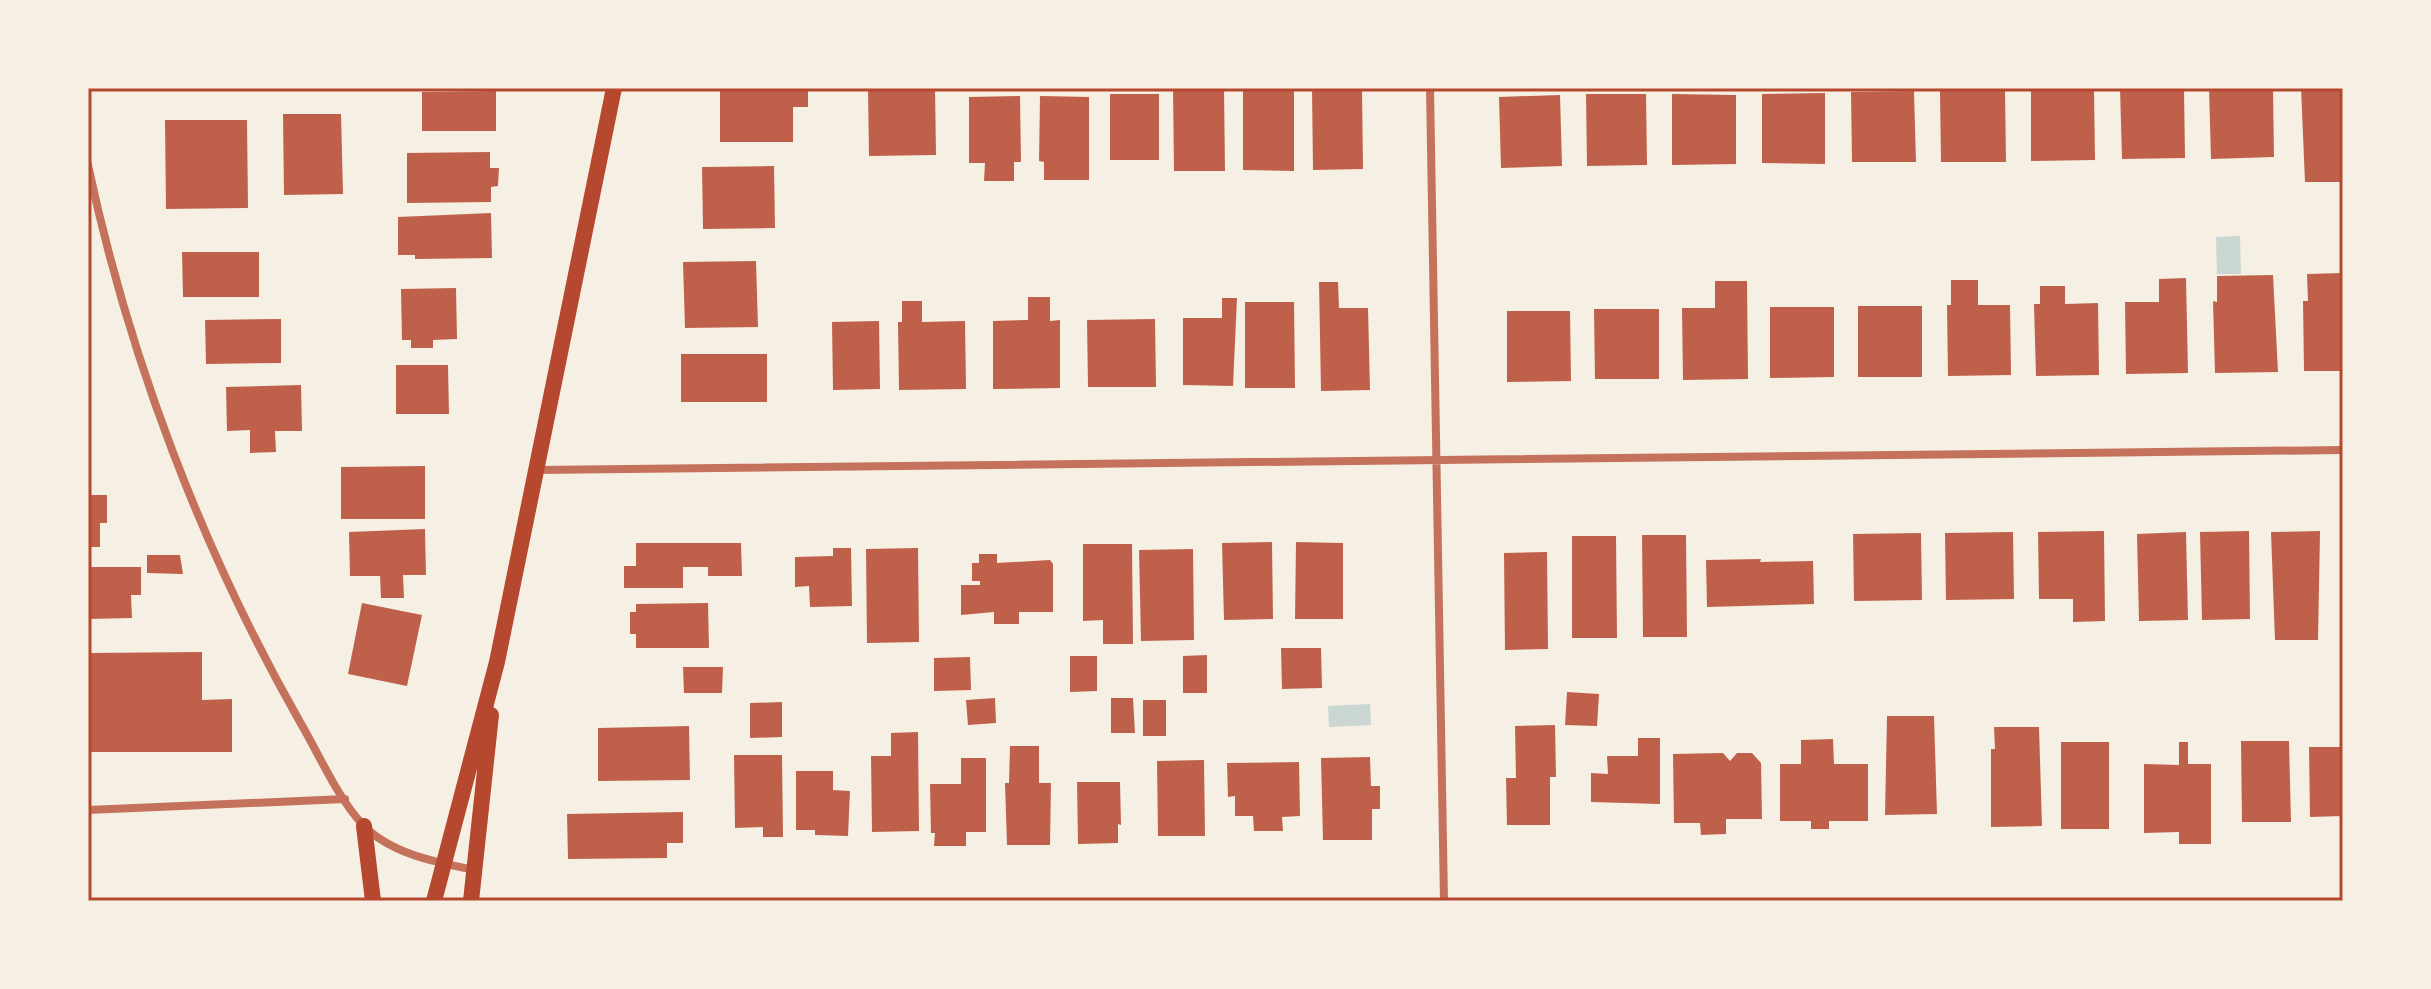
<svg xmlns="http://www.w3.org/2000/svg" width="2431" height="989" viewBox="0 0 2431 989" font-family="Barlow,sans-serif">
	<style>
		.water { fill: #c9d6d2 }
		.building { fill: #bf614a }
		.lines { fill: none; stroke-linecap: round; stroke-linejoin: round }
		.minor { stroke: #c5725c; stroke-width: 8 }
		.secondary { stroke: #b5482f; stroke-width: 16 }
		.neatline { fill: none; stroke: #b5482f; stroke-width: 3 }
	</style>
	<rect width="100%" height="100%" fill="#f6efe4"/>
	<path class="water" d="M2240 236 2241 274H2217L2216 237Z
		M1370 704 1371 725 1329 727 1328 706Z"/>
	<path class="building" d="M720 88H808V107H793V142H720Z
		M868 88H935L936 155 869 156Z
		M1173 88H1224L1225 171H1174Z
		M1243 88H1294V171L1243 170Z
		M1312 88H1362L1363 169 1313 170Z
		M2120 88H2184L2185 158 2122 159Z
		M2209 88H2273L2274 157 2211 159Z
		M2301 88H2343V182H2305Z
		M2094 89 2095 160 2031 161V90Z
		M2005 90 2006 162H1941L1940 91Z
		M496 91V131H422V92Z
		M1914 91 1916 162H1852L1851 92Z
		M1825 93V164L1762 163V94Z
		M1110 94H1159V160H1110Z
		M1586 94H1646L1647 165 1587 166Z
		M1672 94 1736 95V164L1672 165Z
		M1560 95 1562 166 1501 168 1499 97Z
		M1020 96 1021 162H1014V181H984L985 163H969V97Z
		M1040 96 1089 97V180H1044V162L1039 161Z
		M283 114H341L343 194 284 195Z
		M165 120H247L248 208 166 209Z
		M490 152V168H499L498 186 491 187V202L407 203V153Z
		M774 166 775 228 703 229 702 167Z
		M491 213 492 258 415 259V255H398V217Z
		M182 252H259V297H183Z
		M756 261 758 327 685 328 683 262Z
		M2343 273V371H2304L2303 301H2308L2307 274Z
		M2273 275 2278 372 2215 373 2213 301 2217 302V276Z
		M2186 278 2188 373 2126 374 2125 302H2159V279Z
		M1951 280H1978V305H2010L2011 375 1948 376 1947 305H1951Z
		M1715 281H1747L1748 379 1683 380 1682 308H1715Z
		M1319 282H1338L1339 308H1368L1370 390 1321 391Z
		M2040 286H2065V304L2098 303 2099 375 2036 376 2034 304H2040Z
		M456 288 457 339 433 340V348H411V340H402L401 289Z
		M1028 297H1050V321L1060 320V388L993 389V321L1028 320Z
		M1222 298H1237L1233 386 1183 385V318H1222Z
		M902 301H922V322L965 321 966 389 899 390 898 322H902Z
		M1245 302H1294L1295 388H1245Z
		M1858 306H1922V377H1858Z
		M1770 307H1834V377L1770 378Z
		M1594 309H1659V379H1595Z
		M1507 311H1570L1571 381 1507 382Z
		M281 319V363L206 364 205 320Z
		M1155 319 1156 387H1088L1087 320Z
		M879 321 880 389 833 390 832 322Z
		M681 354H767V402H681Z
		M396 365H448L449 414H396Z
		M301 385 302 431H275L276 452 250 453V430L227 431 226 387Z
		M425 466V519H341V467Z
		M88 495H107V523H100V547H88Z
		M425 529 426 575H403L404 598H381L380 576H350L349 532Z
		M2104 531 2105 621 2073 622V599H2039L2038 532Z
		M2249 531 2250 619 2202 620 2200 532Z
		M2320 531 2318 640H2275L2271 532Z
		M2013 532 2014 599 1946 600 1945 533Z
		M2186 532 2188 620 2139 621 2137 534Z
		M1921 533 1922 600 1854 601 1853 534Z
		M1642 535H1686L1687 637H1643Z
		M1572 536H1616L1617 638H1572Z
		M1272 542 1273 619 1224 620 1222 543Z
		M1296 542 1343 543V619H1295Z
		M636 543H741L742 576H708V567H683V588H624V566H636Z
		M1083 544H1132L1133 644H1103V620L1083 621Z
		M833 548H851L852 606 810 607 809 586 795 587V557L833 556Z
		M918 548 919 642 867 643 866 549Z
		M1193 549 1194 640 1141 641 1139 550Z
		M1547 552 1548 649 1505 650 1504 553Z
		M979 554H997V563L1050 560 1053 564V612H1019V624H994V612L961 615V585H980V581H972V563H979Z
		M147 555H180L183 574 147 573Z
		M1761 559 1760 562 1813 561 1814 604 1707 607 1706 560Z
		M88 567H141V595H131L132 618 88 619Z
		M362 603 422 615 407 686 348 674Z
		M708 603 709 648H636V634H630V612H636V604Z
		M1281 648H1321L1322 688 1282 689Z
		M202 652V700L232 699V752H88V653Z
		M1207 655V693H1183V656Z
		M1070 656H1097V691L1070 692Z
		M970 657 971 690 934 691V658Z
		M683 667H723L722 693H684Z
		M1567 692 1599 694 1597 726 1565 725Z
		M995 698 996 723 968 725 966 700Z
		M1111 698H1133L1135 733H1111Z
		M1143 700H1166V736H1143Z
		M782 702V737L750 738V703Z
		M1887 716H1934L1937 814 1885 815Z
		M1555 725 1556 777H1550V825H1507L1506 778H1516L1515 726Z
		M689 726 690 780 598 781V728Z
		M1994 727H2039L2042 826 1991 827V749H1995Z
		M918 732 919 831 872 832 871 756H891V733Z
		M1638 738H1660V804L1591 802V773L1608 774 1607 756H1638Z
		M1833 739 1834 764H1868V821H1829V829H1811V821H1780V764H1801V740Z
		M2241 741H2289L2291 822H2242Z
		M2061 742H2109V829H2061Z
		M2179 742H2188V764H2211V844H2179V832L2144 833V764L2179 765Z
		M1010 746H1039V783H1051L1050 845H1007L1005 783H1009Z
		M2309 747H2343V816L2310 817Z
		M1723 753 1730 761 1737 753H1752L1761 763 1762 819H1726V834L1701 835 1700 823H1674L1673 754Z
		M734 755H782L783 837H763V827L735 828Z
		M1370 757 1371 786H1380V809H1372V840H1323L1321 758Z
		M961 758H986V832H966V846H934L935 833H931L930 784H961Z
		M1204 760 1205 836H1158L1157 761Z
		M1299 762 1300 816 1282 817 1283 831H1254L1253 816H1235V796L1228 797 1227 763Z
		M796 771H833V790L850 791 848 836 815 835V830H796Z
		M1077 782H1120L1121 825 1118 824V843L1078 844Z
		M683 812V843H667V858L568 859 567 814Z"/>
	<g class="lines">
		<path class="minor" d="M1430 88 1444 901
			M88 165C129 358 202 550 300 722 320 756 337 797 363 825 391 854 436 862 474 870
			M537 470 2343 450
			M88 810 345 799"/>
		<path class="secondary" d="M364 826 373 901
			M434 901 497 662 614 88
			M471 901 491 715"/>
	</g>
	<rect width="2431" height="989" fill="none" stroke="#f6efe4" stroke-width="180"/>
	<rect x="90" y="90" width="2251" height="809" class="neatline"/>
</svg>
